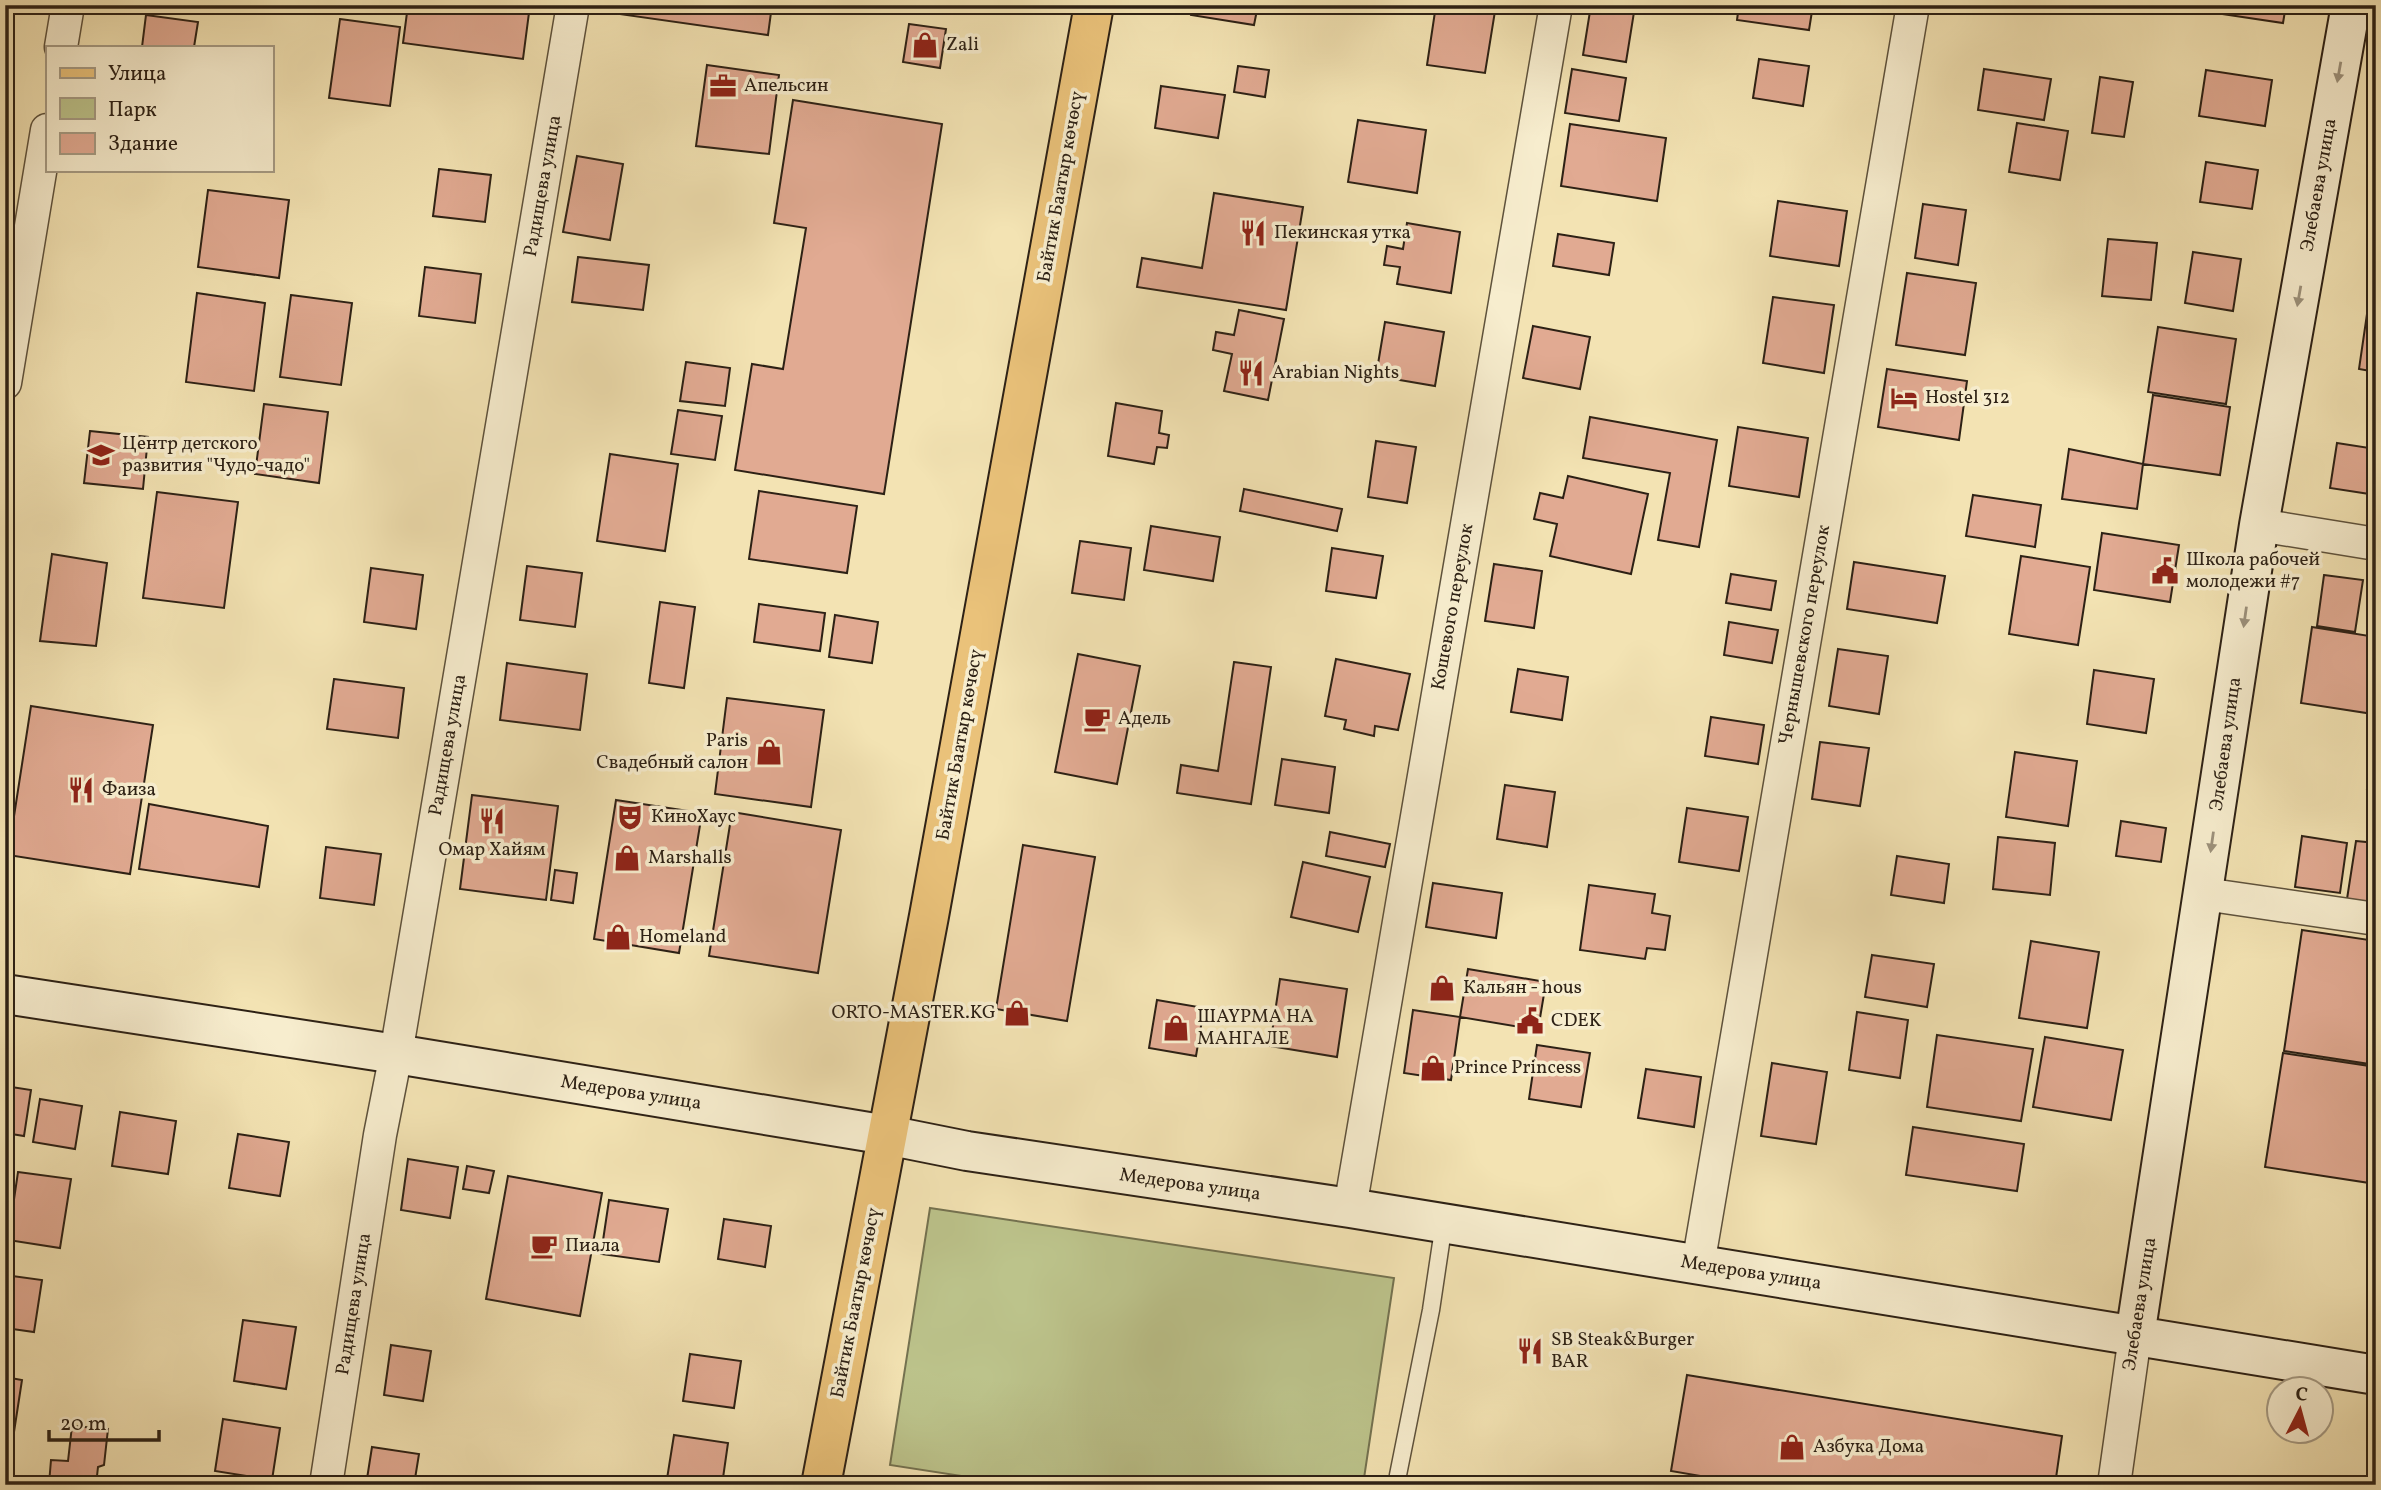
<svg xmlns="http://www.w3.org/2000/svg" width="2381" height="1490" viewBox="0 0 2381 1490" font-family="Vollkorn,serif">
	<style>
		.green { fill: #bcc38b; stroke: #747250; stroke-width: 2 }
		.building { fill: #e1aa92; stroke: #2d2115; stroke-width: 2 }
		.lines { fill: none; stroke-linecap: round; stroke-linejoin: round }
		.lane-casing { stroke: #5e523c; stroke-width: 19 }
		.street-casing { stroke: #5e523c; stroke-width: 35 }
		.secondary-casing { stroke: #2d2115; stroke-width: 42 }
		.primary-casing { stroke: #2d2115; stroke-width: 42 }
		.lane { stroke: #f7edce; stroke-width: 16 }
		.street { stroke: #f7edce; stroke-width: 32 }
		.secondary { stroke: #f7edce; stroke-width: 38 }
		.primary { stroke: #eac27a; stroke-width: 38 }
		.oneway { fill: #9c917b }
		.labels { text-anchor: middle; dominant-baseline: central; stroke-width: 7; stroke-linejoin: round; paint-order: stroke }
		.poi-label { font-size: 19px; fill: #2d2115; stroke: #f7edce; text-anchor: start }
		.street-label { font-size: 19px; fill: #2d2115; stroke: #f7edce }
	</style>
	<rect width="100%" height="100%" fill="#f3e3b3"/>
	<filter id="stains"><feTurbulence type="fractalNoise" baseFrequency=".00286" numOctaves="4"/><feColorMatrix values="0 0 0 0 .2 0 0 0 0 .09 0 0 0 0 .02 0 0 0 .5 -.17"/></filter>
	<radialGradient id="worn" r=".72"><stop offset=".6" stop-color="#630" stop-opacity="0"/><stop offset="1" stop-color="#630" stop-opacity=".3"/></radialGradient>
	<path class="green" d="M930 1208 1394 1278 1363 1485H1020L890 1465Z"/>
	<path class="building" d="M408 5H530L523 59 403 43Z
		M598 5H772L768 35 598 11Z
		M1192 5H1258L1254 25 1191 15Z
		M1436 5H1496L1485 73 1427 65Z
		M1591 5 1635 6 1626 62 1583 55Z
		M1739 5H1813L1809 30 1737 20Z
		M2196 5H2286L2283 23 2195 10Z
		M146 15 198 22 194 47H142Z
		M340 19 400 27 390 106 329 98Z
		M909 24 946 29 940 68 903 62Z
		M1759 59 1809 66 1803 106 1753 98Z
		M707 65 779 75 769 154 696 146Z
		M1238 66 1269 70 1265 97 1234 92Z
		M1572 69 1626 78 1619 121 1565 113Z
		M1984 69 2051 79 2044 120 1978 110Z
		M2206 70 2272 80 2265 126 2199 116Z
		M2100 77 2133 82 2124 137 2092 133Z
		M1161 86 1225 95 1218 138 1155 128Z
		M793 100 942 124 884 494 735 470 752 364 783 369 806 228 774 223Z
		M1358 120 1426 130 1417 193 1348 182Z
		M2017 123 2068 131 2060 180 2009 172Z
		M1570 124 1666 138 1657 201 1561 186Z
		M577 156 623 164 610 240 563 232Z
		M2206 162 2258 170 2252 209 2200 202Z
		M439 169 491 175 485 222 433 216Z
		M208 190 289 200 279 278 198 267Z
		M1214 193 1303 207 1286 310 1137 287 1142 258 1202 268Z
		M1778 201 1847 211 1839 266 1770 256Z
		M1923 204 1966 210 1958 265 1915 258Z
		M1407 223 1460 232 1451 293 1397 284 1400 267 1384 265 1387 246 1403 249Z
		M1558 234 1614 243 1609 275 1553 266Z
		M2108 239 2157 243 2151 300 2102 296Z
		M2193 252 2241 259 2233 311 2185 303Z
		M578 257 649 265 643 310 572 302Z
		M425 267 481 274 475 323 419 316Z
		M1907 273 1976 283 1965 355 1896 345Z
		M197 293 265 303 254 391 186 382Z
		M291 295 352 303 341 385 280 377Z
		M1773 297 1834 305 1824 373 1763 363Z
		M2368 307 2376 308V372L2359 369Z
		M1239 310 1284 319 1268 400 1224 391 1232 354 1213 350 1216 332 1234 335Z
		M1385 322 1444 332 1435 386 1376 376Z
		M1533 326 1590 337 1580 389 1523 378Z
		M2158 327 2236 339 2226 404 2148 392Z
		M686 362 730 368 725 406 680 401Z
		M1887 369 1967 381 1959 440 1878 427Z
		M2153 395 2230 407 2220 475 2143 464Z
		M1116 403 1162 411 1159 433 1169 435 1167 448 1157 447 1154 464 1108 456Z
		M264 404 328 412 319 483 255 474Z
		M678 410 722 416 715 460 671 454Z
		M1590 417 1717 440 1699 547 1658 540 1670 473 1583 458Z
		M1738 427 1808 438 1799 497 1729 486Z
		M90 431 148 437 143 489 84 483Z
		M1376 441 1416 447 1407 503 1368 497Z
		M2337 443 2376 449V495L2330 488Z
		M2069 449 2143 464 2137 509 2062 499Z
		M610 454 678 464 665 551 597 541Z
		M1568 476 1648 494 1631 574 1550 556 1557 524 1534 519 1540 493 1563 498Z
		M1244 489 1342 509 1337 531 1240 511Z
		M759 491 857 506 847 573 749 559Z
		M157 492 238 502 224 608 143 598Z
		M1973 495 2041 505 2035 547 1966 536Z
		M1151 526 1220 537 1213 581 1144 570Z
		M2102 533 2179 545 2170 602 2094 590Z
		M1080 541 1131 548 1124 600 1072 593Z
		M1332 548 1383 556 1376 598 1326 591Z
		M52 554 107 563 96 646 40 641Z
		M2021 556 2090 567 2078 645 2009 634Z
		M1854 562 1945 576 1937 623 1847 609Z
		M1494 564 1542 571 1534 628 1485 621Z
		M527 566 582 573 575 627 520 620Z
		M371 568 423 575 416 629 364 622Z
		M1731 574 1776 581 1771 610 1726 603Z
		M2324 575 2363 580 2355 632 2317 626Z
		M660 602 695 607 684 688 649 683Z
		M759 604 825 613 820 651 754 642Z
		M835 615 878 622 872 663 829 657Z
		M1729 622 1778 630 1772 663 1724 655Z
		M2312 627 2376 637V693L2373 714 2301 703Z
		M1838 649 1888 656 1879 714 1829 706Z
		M1078 654 1140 666 1117 784 1055 772Z
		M1336 659 1410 674 1398 730 1375 726 1374 736 1344 729 1346 720 1325 716Z
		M1234 662 1271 667 1251 804 1177 793 1181 765 1218 771Z
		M507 663 587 674 580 730 500 720Z
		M1518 669 1568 677 1562 720 1511 712Z
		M2094 670 2154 679 2146 733 2087 724Z
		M334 679 404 688 398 738 327 729Z
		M727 698 824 710 811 807 715 794Z
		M31 706 153 725 130 874 8 855Z
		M1711 717 1764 725 1758 764 1705 756Z
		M2376 733V791L2367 789Z
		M1820 742 1869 748 1860 806 1812 799Z
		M2015 752 2077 761 2068 826 2006 817Z
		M1282 759 1335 767 1329 813 1275 805Z
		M1505 785 1555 792 1547 847 1497 839Z
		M472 795 558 806 546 900 460 889Z
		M616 800 702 813 679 953 594 939Z
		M149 804 268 826 259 887 139 869Z
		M1687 808 1748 817 1739 871 1679 862Z
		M732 812 841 830 818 973 709 956Z
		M2121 821 2166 828 2161 862 2116 856Z
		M1330 832 1390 844 1385 867 1326 856Z
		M2302 836 2347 843 2340 893 2295 887Z
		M1998 837 2055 843 2050 895 1993 889Z
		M2356 841 2376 843V903L2347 899Z
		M1023 845 1095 857 1067 1021 996 1009Z
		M326 847 381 854 374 905 320 898Z
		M1897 856 1949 864 1944 903 1891 895Z
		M1303 862 1370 877 1358 932 1291 917Z
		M555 870 577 873 573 903 551 900Z
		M1433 883 1502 893 1496 938 1426 927Z
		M1589 885 1655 894 1652 913 1670 916 1665 950 1647 948 1645 959 1580 950Z
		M2302 930 2376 941V1065L2284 1051Z
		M2031 941 2099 952 2087 1028 2019 1018Z
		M1872 955 1934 964 1927 1007 1865 997Z
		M1468 969 1546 982 1538 1030 1460 1017Z
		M1280 979 1347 989 1337 1057 1270 1046Z
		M1157 1000 1204 1008 1196 1056 1149 1048Z
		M1413 1010 1460 1017 1451 1080 1404 1073Z
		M1857 1012 1908 1020 1900 1078 1849 1070Z
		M1937 1035 2033 1049 2021 1121 1927 1107Z
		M2045 1037 2123 1050 2111 1120 2033 1107Z
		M1537 1045 1590 1053 1581 1107 1529 1099Z
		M2283 1053 2376 1067V1184L2265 1167Z
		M1772 1063 1827 1072 1816 1144 1761 1136Z
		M1646 1069 1701 1077 1694 1127 1638 1118Z
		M5 1086 31 1090 24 1136 5 1133Z
		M40 1099 82 1106 75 1149 33 1142Z
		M120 1112 176 1121 168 1174 112 1166Z
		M1913 1127 2024 1144 2017 1191 1906 1175Z
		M238 1134 289 1142 280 1196 229 1188Z
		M408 1159 458 1167 450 1218 401 1210Z
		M467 1166 494 1171 489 1193 463 1189Z
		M18 1172 71 1179 60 1248 8 1240Z
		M508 1176 602 1193 580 1316 486 1299Z
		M609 1200 668 1209 659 1262 601 1254Z
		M724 1219 771 1226 765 1267 718 1259Z
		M5 1275 42 1280 34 1332 5 1328Z
		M243 1320 296 1327 286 1389 234 1381Z
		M391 1345 431 1351 423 1401 384 1395Z
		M690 1354 741 1361 734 1408 683 1401Z
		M1687 1375 2062 1436 2055 1485H1753L1671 1471Z
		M5 1377 22 1380 8 1471 5 1470Z
		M223 1419 280 1428 272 1480 215 1471Z
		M72 1426 108 1429 104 1465 98 1467 96 1485 49 1484 51 1460 68 1461Z
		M674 1435 728 1443 722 1485H666Z
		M372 1447 419 1454 414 1485H366Z"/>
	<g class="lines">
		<g class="lane-casing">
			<path id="lane" d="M1398 1475 1431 1310 1444 1223"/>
		</g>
		<g class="street-casing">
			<path id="street" d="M61 47 68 5
				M5 383 47 130
				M2259 525 2376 544
				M2204 894 2376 919
				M1350 1208 1556 5
				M1698 1265 1913 5
				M326 1485 380 1135 396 1054 573 5
				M2114 1485 2135 1336"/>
		</g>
		<g class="secondary-casing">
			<path id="secondary" d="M5 994 396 1054 887 1135 967 1151 1350 1208 2376 1375
				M2135 1336 2259 525 2351 5"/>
		</g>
		<g class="primary-casing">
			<path id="primary" d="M821 1485 929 916 1094 5"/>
		</g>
		<use href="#lane" class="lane"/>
		<use href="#street" class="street"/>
		<use href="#secondary" class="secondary"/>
		<use href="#primary" class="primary"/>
	</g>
	<defs><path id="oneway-solid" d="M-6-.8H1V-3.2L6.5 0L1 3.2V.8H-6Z" transform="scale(1.75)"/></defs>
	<g class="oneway">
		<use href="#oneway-solid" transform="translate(2339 72) rotate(100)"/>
		<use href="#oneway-solid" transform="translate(2299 296) rotate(100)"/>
		<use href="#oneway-solid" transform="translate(2245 617) rotate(98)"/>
		<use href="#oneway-solid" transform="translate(2212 842) rotate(98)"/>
	</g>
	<defs>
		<g id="shop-bare" transform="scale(2.1)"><path d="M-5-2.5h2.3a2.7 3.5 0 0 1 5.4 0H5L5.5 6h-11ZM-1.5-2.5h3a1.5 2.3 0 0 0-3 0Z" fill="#8f2418" stroke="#f7edce" stroke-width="2.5" paint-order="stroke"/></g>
		<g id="office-bare" transform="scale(2.1)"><path d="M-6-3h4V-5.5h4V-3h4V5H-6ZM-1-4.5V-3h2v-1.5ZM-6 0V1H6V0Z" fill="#8f2418" stroke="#f7edce" stroke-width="2.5" paint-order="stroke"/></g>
		<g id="restaurant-bare" transform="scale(2.1)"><path d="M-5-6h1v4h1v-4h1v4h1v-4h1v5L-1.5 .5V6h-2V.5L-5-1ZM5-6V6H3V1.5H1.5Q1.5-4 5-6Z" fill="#8f2418" stroke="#f7edce" stroke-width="2.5" paint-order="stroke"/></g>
		<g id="hotel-bare" transform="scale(2.1)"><path d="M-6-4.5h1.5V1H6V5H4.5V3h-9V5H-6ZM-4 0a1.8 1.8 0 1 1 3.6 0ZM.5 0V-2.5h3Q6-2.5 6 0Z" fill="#8f2418" stroke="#f7edce" stroke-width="2.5" paint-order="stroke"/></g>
		<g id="school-bare" transform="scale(2.1)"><path d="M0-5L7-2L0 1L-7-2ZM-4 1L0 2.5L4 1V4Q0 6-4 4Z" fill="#8f2418" stroke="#f7edce" stroke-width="2.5" paint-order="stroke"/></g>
		<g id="civic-bare" transform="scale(2.1)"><path d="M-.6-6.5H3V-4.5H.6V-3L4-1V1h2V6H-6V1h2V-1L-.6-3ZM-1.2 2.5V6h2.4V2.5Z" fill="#8f2418" stroke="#f7edce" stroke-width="2.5" paint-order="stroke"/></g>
		<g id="cafe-bare" transform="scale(2.1)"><path d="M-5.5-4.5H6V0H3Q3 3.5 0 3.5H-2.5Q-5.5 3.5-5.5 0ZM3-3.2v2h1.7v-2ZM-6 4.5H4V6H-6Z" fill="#8f2418" stroke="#f7edce" stroke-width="2.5" paint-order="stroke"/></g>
		<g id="theatre-bare" transform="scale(2.1)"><path d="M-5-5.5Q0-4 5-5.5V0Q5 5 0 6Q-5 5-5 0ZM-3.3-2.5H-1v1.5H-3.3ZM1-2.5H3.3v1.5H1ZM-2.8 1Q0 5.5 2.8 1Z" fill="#8f2418" stroke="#f7edce" stroke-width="2.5" paint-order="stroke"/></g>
	</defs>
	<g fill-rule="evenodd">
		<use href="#shop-bare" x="925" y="45"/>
		<use href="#office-bare" x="723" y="86"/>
		<use href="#restaurant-bare" x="1253" y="233"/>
		<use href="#restaurant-bare" x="1251" y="373"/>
		<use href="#hotel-bare" x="1904" y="398"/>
		<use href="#school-bare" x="101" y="455"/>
		<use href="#civic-bare" x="2165" y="571"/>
		<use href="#cafe-bare" x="1097" y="719"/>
		<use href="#shop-bare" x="769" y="752"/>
		<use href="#restaurant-bare" x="81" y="790"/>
		<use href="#theatre-bare" x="630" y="817"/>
		<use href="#restaurant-bare" x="492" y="821"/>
		<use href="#shop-bare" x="627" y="858"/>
		<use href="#shop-bare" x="618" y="937"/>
		<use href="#shop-bare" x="1442" y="988"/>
		<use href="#shop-bare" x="1017" y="1013"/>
		<use href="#civic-bare" x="1530" y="1021"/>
		<use href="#shop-bare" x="1176" y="1028"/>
		<use href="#shop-bare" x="1433" y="1068"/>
		<use href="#cafe-bare" x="544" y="1246"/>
		<use href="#restaurant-bare" x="1530" y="1351"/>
		<use href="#shop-bare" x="1792" y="1447"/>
	</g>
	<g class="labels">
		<g class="poi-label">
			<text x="946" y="45">Zali</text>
			<text x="744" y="86">Апельсин</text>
			<text x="1274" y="233">Пекинская утка</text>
			<text x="1272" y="373">Arabian Nights</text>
			<text x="1925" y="398">Hostel 312</text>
			<text x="122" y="444">Центр детского<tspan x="122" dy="22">развития "Чудо-чадо"</tspan></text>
			<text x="2186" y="560">Школа рабочей<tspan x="2186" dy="22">молодежи #7</tspan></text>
			<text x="1118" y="719">Адель</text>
			<text x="748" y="741" text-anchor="end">Paris<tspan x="748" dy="22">Свадебный салон</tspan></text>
			<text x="102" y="790">Фаиза</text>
			<text x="651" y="817">КиноХаус</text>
			<text x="492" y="850" text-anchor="middle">Омар Хайям</text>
			<text x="648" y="858">Marshalls</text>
			<text x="639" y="937">Homeland</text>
			<text x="1463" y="988">Кальян - hous</text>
			<text x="996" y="1013" text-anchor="end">ORTO-MASTER.KG</text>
			<text x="1197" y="1017">ШАҮРМА НА<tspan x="1197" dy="22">МАНГАЛЕ</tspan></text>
			<text x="1551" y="1021">CDEK</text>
			<text x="1454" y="1068">Prince Princess</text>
			<text x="565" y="1246">Пиала</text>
			<text x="1551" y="1340">SB Steak&amp;Burger<tspan x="1551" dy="22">BAR</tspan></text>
			<text x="1813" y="1447">Азбука Дома</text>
		</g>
		<g class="street-label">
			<text transform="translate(2319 185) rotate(-80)">Элебаева улица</text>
			<text transform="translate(543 186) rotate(-80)">Радищева улица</text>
			<text transform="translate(1061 187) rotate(-80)">Байтик Баатыр көчөсү</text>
			<text transform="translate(1453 607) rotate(-80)">Кошевого переулок</text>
			<text transform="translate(1805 635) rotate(-80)">Чернышевского переулок</text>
			<text transform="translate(2226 744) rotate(-82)">Элебаева улица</text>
			<text transform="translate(448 745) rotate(-80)">Радищева улица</text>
			<text transform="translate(960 745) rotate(-80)">Байтик Баатыр көчөсү</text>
			<text transform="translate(631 1093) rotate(9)">Медерова улица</text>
			<text transform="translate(1190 1185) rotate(8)">Медерова улица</text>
			<text transform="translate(1751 1273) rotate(9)">Медерова улица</text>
			<text transform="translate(856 1303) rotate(-79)">Байтик Баатыр көчөсү</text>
			<text transform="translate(354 1304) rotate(-81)">Радищева улица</text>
			<text transform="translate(2140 1304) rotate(-81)">Элебаева улица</text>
		</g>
	</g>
	<rect width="2381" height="1490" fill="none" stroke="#f3e3b3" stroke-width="28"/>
	<rect x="7" y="7" width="2367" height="1476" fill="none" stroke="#2d2115" stroke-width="3.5"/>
	<rect x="14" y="14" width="2353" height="1462" fill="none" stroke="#2d2115" stroke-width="2"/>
	<rect x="46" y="46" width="228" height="126" fill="#f7edce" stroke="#a69b84" stroke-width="2"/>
	<rect x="60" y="68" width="35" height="10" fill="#eac27a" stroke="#a69b84" stroke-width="2"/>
	<text x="108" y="80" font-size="21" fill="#2d2115">Улица</text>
	<rect x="60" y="98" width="35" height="21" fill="#bcc38b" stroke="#a69b84" stroke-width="2"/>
	<text x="108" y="116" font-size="21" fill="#2d2115">Парк</text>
	<rect x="60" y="133" width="35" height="21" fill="#e1aa92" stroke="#a69b84" stroke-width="2"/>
	<text x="108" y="150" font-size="21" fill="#2d2115">Здание</text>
	<g transform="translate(2300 1410) rotate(6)"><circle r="33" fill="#f7edce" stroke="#a69b84" stroke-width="2"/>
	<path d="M0-5L12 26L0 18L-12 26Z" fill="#8f2418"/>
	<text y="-10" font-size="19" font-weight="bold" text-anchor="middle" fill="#2d2115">С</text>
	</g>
	<path d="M49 1430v10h110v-10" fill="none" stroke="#2d2115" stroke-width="3.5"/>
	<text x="60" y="1430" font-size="21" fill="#2d2115" stroke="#f7edce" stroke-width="5" paint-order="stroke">20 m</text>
	<rect width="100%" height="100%" filter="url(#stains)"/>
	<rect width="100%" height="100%" fill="url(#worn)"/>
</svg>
